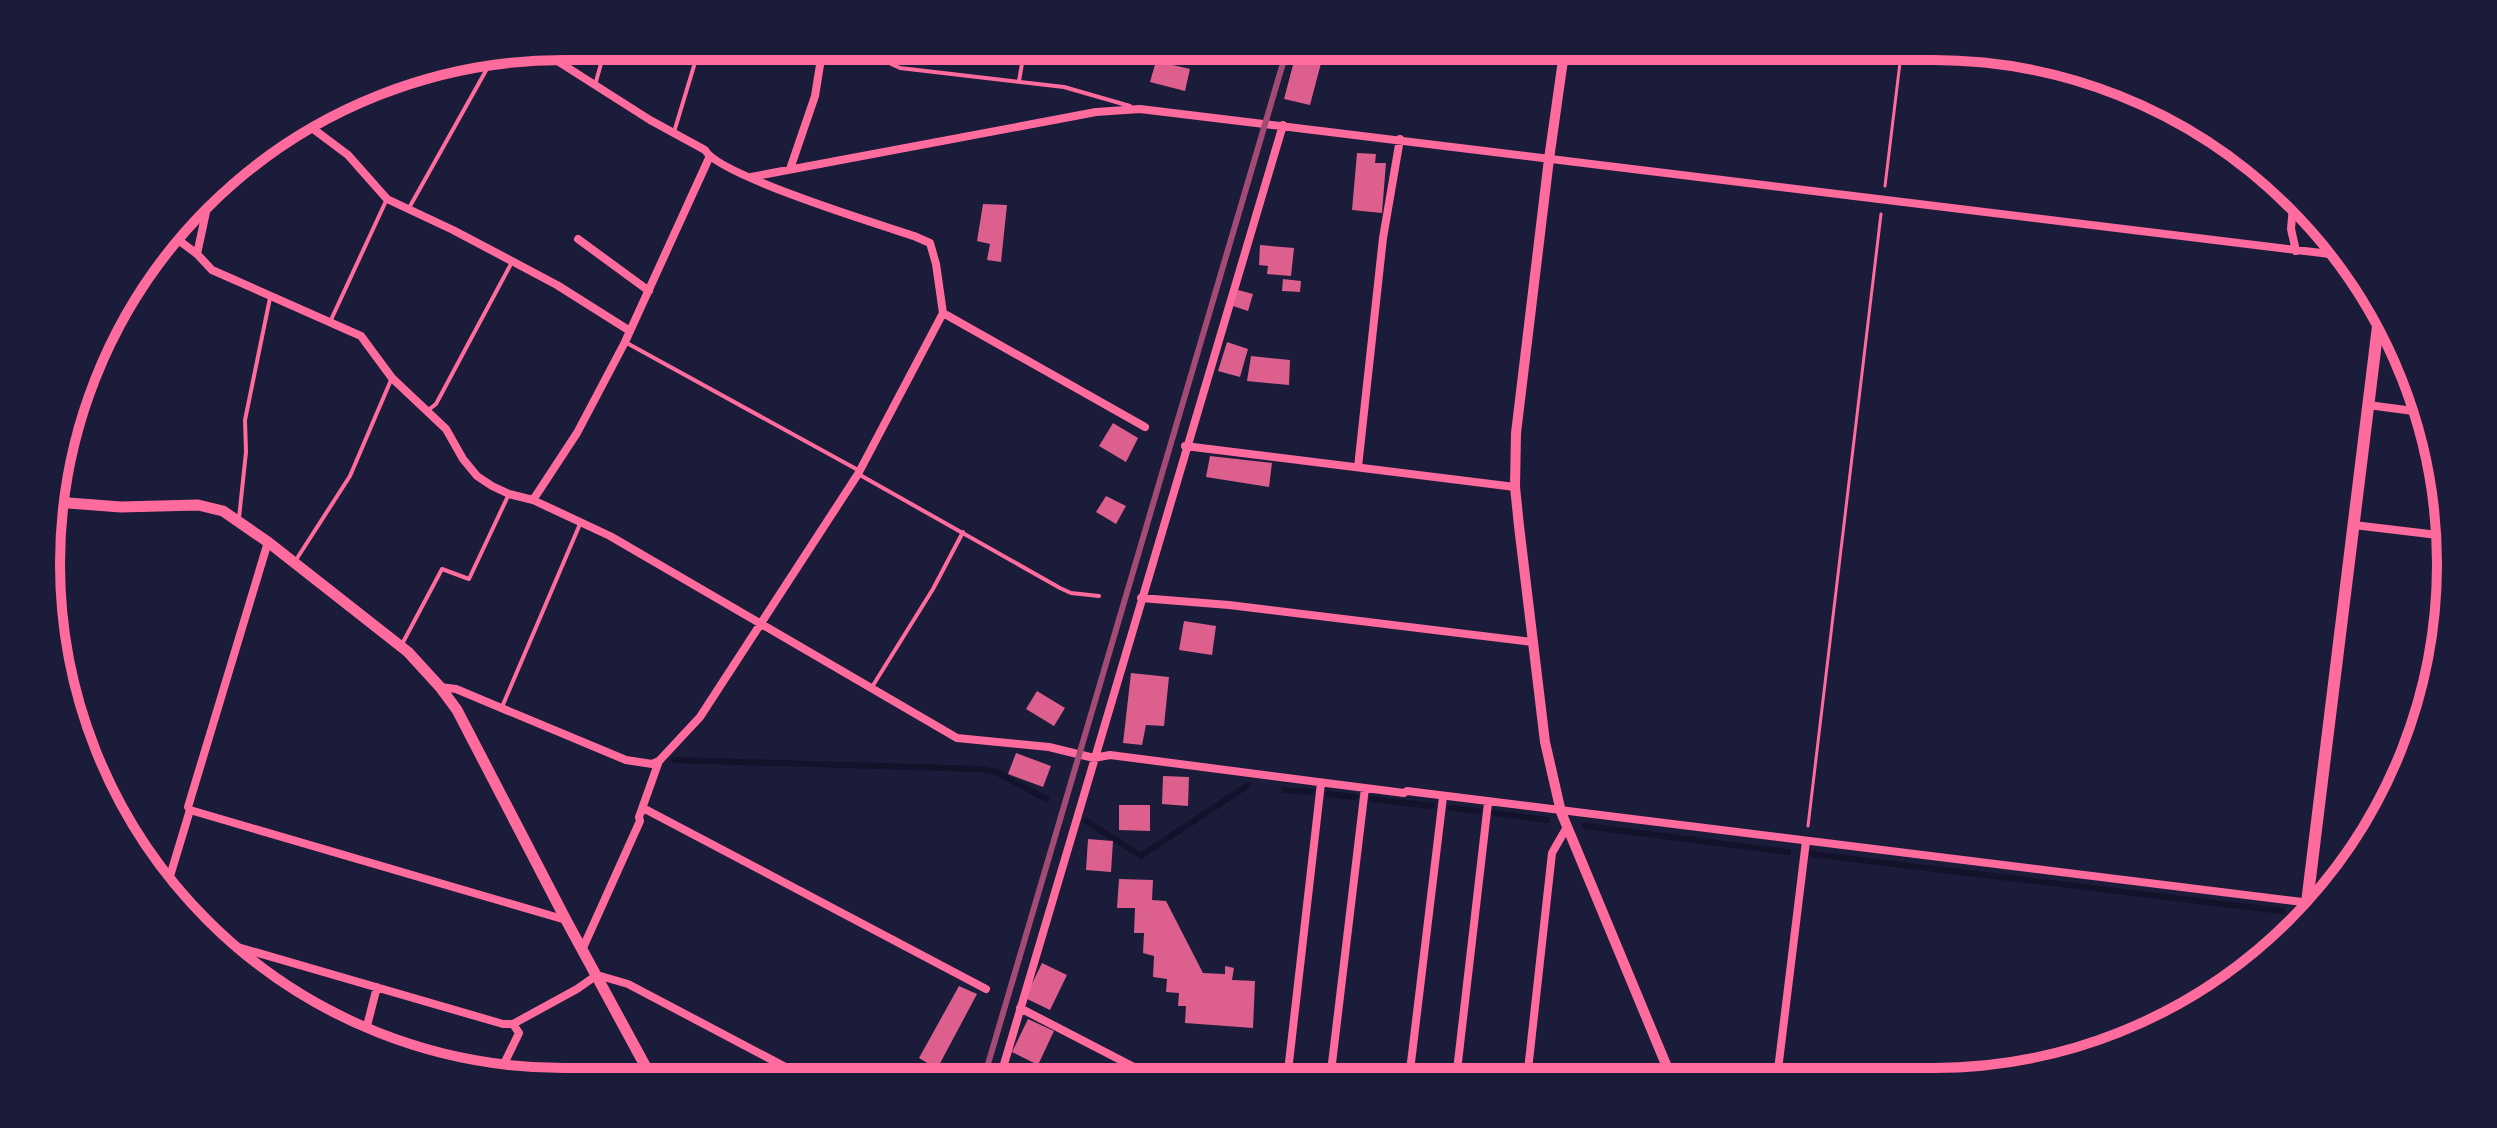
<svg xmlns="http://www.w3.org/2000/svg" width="2497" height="1128" viewBox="0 0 2497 1128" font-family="'Fira Sans Condensed',sans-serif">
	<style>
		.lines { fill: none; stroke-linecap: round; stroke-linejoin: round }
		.stream { stroke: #12122b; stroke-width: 6 }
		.building { fill: #dd5f8e }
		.path { stroke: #ff6b9d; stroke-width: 3 }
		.service { stroke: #ff6b9d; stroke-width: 4 }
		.minor { stroke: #ff6b9d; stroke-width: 8 }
		.tertiary { stroke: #ff6b9d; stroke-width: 10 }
		.secondary { stroke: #ff6b9d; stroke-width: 11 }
		.primary { stroke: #ff6b9d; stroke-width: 12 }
		.rail { stroke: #a44b75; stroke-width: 6 }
		.rim { fill: none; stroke: #ff6b9d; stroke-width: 10 }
	</style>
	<rect width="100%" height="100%" fill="#1b1b3a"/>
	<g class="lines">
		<path class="stream" d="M674 760 980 769 996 772 1046 799
			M1284 790 1311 792
			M1328 794 1355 797
			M1372 799 1432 806
			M1451 808 1478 811
			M1494 813 1547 820
			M1086 821 1141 856 1248 785
			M1585 826 1788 852
			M1812 854 2282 911"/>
	</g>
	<path class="building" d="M1304 47 1324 52 1310 105 1284 99 1294 61 1300 62Z
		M1156 61 1190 69 1185 91 1150 82Z
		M1357 153 1376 154 1375 163H1386L1382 213 1352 210Z
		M983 204 1007 205 1001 262 987 260 990 244 977 241Z
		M1260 245 1294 248 1291 276 1267 274 1268 266 1259 265Z
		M1283 279 1301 281 1300 292 1282 291Z
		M1238 290 1253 294 1248 311 1233 306Z
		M1227 342 1248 349 1240 377 1218 371Z
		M1251 356 1290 360 1289 385 1247 381Z
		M1113 423 1138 438 1126 462 1099 446Z
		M1210 456 1272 463 1269 487 1206 477Z
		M1106 496 1126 506 1116 524 1096 512Z
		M1184 621 1216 626 1212 655 1179 650Z
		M1131 673 1169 677 1164 726 1146 725 1142 745 1123 743Z
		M1037 691 1065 708 1054 726 1026 709Z
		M1016 753 1051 766 1043 787 1008 774Z
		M1163 776 1189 777 1188 806 1162 804Z
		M1119 805H1150V831L1119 830Z
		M1088 839 1113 841 1111 872 1086 870Z
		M1119 879 1153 880 1152 900 1166 901 1203 973 1225 974V966L1234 968 1232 980 1255 981 1253 1028 1185 1023 1186 1006H1178L1179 993 1166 992 1167 979 1153 977 1154 956 1143 953 1144 933H1134L1135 908H1117Z
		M1042 963 1067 975 1050 1010 1025 998Z
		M959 986 977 994 937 1069 919 1058Z
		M1028 1019 1054 1031 1038 1065 1012 1052Z"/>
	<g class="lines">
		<path class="path" d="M1885 186 1902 46
			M1808 826 1881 214"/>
		<path class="service" d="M852 46 900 68 1064 87 1130 106
			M1019 81 1025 46
			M595 85 606 46
			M674 132 700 46
			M409 208 493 58
			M330 322 386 201
			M625 342 858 470
			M427 411 436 404 512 262
			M860 475 1060 588 1071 593 1099 596
			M239 518 246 452 245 420 270 298
			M294 563 350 476 391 380
			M401 646 442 569 469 579 508 496
			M872 687 933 589 963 532
			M502 707 580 524"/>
		<path class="minor" d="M308 125 348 155 387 199 453 230 557 285 630 331
			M790 169 815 96 823 46
			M751 177 1096 112 1140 109 2338 255
			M2294 194 2291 229 2296 251
			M173 236 197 254 212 270 361 336 392 378 446 429 463 459 477 476 492 486 509 494 533 500 610 536 957 738 1049 747 1094 758 1110 755 1404 793 1407 791 2319 904
			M578 239 649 291
			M197 254 211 189
			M943 313 1145 427
			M2368 405 2421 412
			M1185 446 1515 487
			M1358 467 1383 238 1400 139
			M533 500 577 433 625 342 709 158
			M2354 525 2446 536 2442 567
			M1141 598 1229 605 1532 642
			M440 687 456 689 626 760 652 764 659 761 700 717 858 474 943 313 936 264 930 243 914 236C880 225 718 175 705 150L650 120 540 50
			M643 808 986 989
			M190 810 566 920
			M167 886 190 810 188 807 268 542
			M210 939 503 1024H513
			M582 950 640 821 639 817 659 761
			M1020 1008 1159 1080
			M363 1041 377 987
			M501 1070 519 1033 513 1024 577 989 597 975 628 984 812 1081
			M1777 1078 1806 841
			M1409 1079 1443 797
			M1456 1079 1488 803
			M1527 1079 1552 853 1567 827
			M1287 1080 1321 783
			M1330 1080 1365 788
			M999 1081 1283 125"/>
		<path class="tertiary" d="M1565 46 1549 159 1516 433 1515 487 1519 526 1545 742 1561 812 1672 1079"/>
		<path class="secondary" d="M55 502 121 507 198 505 223 511 268 542 408 652 440 687 457 710 566 920 654 1082"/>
		<path class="primary" d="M2305 919 2379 318"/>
		<path class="rail" d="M983 1081 1288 46"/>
	</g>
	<path d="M0 0H2497V1128H0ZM564 60H1933A504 504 0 0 1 2437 564V564A504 504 0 0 1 1933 1068H564A504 504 0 0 1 60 564V564A504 504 0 0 1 564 60Z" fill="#1b1b3a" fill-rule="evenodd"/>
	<path class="rim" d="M564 60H1933A504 504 0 0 1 2437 564V564A504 504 0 0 1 1933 1068H564A504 504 0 0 1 60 564V564A504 504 0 0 1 564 60Z"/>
</svg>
